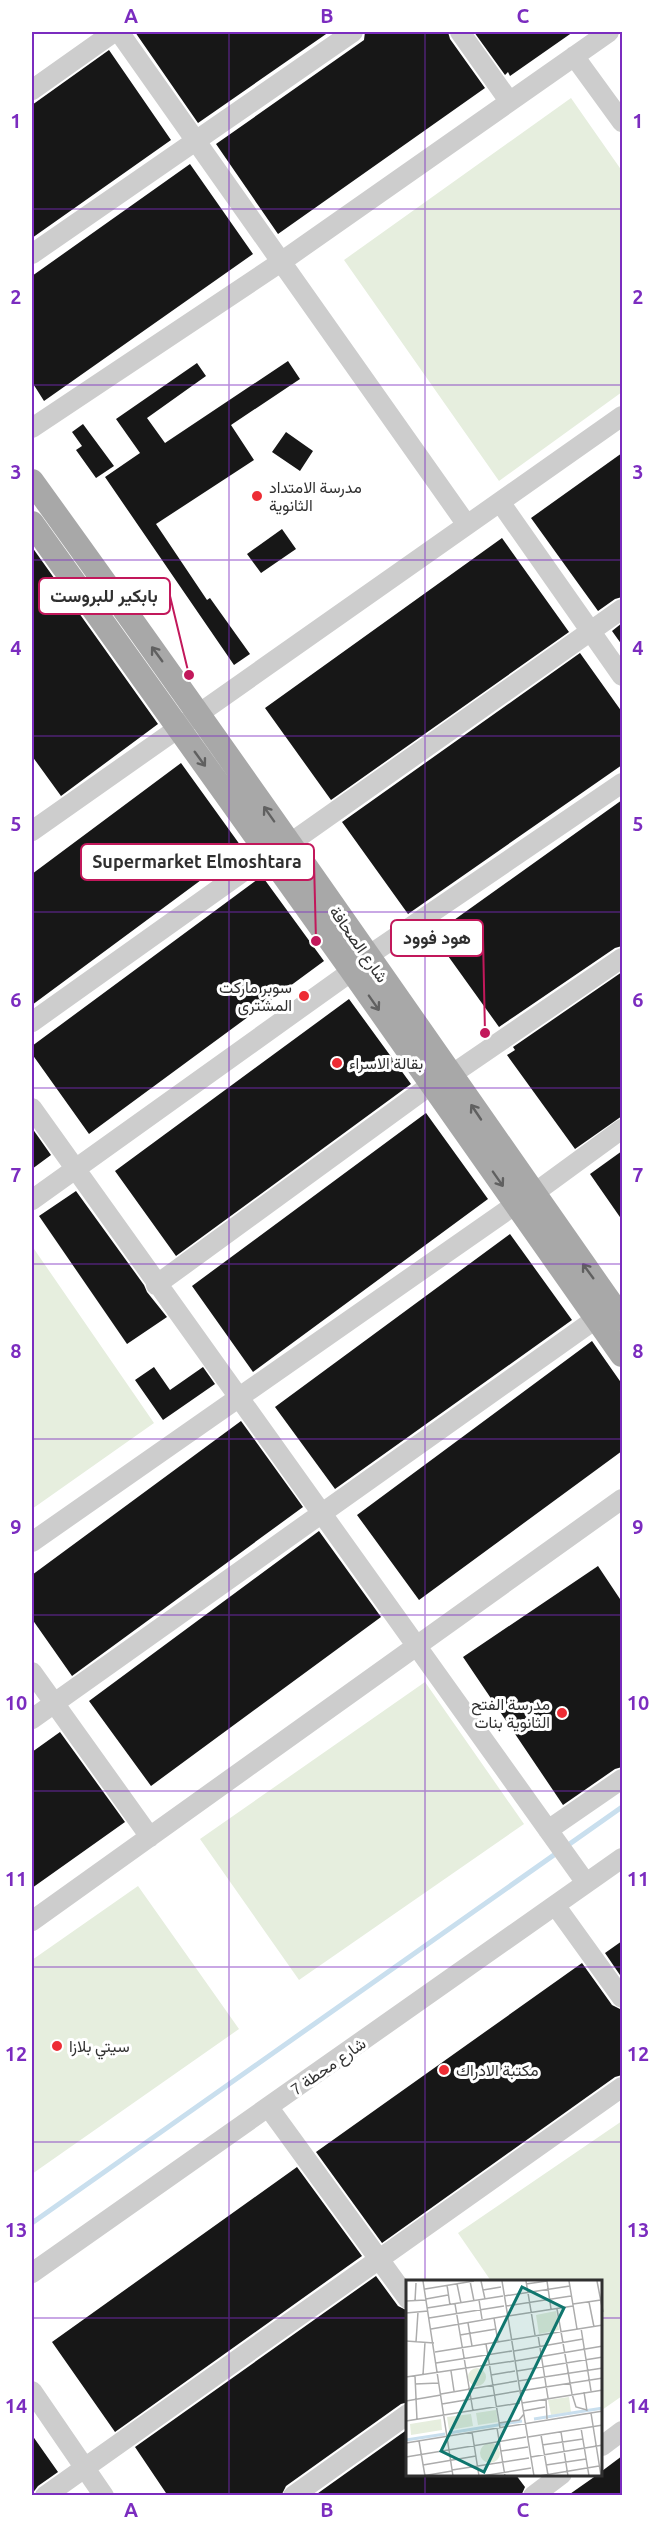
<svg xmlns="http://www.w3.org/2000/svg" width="654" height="2527" viewBox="0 0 654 2527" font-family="Ubuntu,Vazirmatn,sans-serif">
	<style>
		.green { fill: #e6eede }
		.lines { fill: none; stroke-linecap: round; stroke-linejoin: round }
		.stream { stroke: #c9dfee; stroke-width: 5 }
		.building { fill: #171717 }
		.minor { stroke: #cdcdcd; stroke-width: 20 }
		.major { stroke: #a8a8a8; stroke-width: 24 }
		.oneway { stroke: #606060 }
		.grid { fill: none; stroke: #7b2cbf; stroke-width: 1.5; stroke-opacity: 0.55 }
		.poi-dot { fill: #ed2c34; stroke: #fff; stroke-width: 2 }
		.labels { text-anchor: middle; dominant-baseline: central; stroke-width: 6; stroke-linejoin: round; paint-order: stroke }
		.poi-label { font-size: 16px; fill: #303030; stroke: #fff; text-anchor: start }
		.street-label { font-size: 16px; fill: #303030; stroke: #fff }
		.inset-river { fill: none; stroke: #c9dfee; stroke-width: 3 }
		.inset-road { fill: none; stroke: #acacac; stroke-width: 1.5 }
		.view { fill: #0f766e; fill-opacity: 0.15; stroke: #0f766e; stroke-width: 3 }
		.inset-edge { fill: none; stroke: #303030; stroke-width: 3 }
		.leader { fill: none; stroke: #c2185b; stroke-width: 2 }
		.callout-dot { fill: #c2185b; stroke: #fff; stroke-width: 2 }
		.callout { fill: #fff; stroke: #c2185b; stroke-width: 2 }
		.callout-label { font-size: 18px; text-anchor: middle; font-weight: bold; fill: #303030 }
		.neatline { fill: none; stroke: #7b2cbf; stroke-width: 2 }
		.grid-label { font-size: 20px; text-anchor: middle; font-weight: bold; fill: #7b2cbf }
	</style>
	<rect width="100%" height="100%" fill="#fff"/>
	<path class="green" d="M571 98 622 171V392L499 481 344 260Z
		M32 1246 154 1423 32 1509Z
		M425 1682 524 1824 299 1980 200 1839Z
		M138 1886 239 2029 32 2174V1960Z
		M622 2121V2396L602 2410V2281H491L458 2233Z"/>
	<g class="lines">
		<path class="stream" d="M32 2223 622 1807"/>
	</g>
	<path class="building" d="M135 32H329L198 123Z
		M365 32H448L450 39 485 88 278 234 216 144 364 40Z
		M474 32H573L510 76 508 72 505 75Z
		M109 50 171 140 32 238V105Z
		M190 164 253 254 44 401 32 382V276Z
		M288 361 300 379 231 425 254 460 156 524 207 600 210 598 250 654 234 665 105 477 140 453 116 419 197 363 206 376 147 418 165 443Z
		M83 424 114 466 96 478 76 450 82 446 72 432Z
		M286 432 313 451 300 471 272 452Z
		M622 453V597L615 599 598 611 531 518Z
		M282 529 296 549 261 573 247 554Z
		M502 538 569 632 331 800 265 708Z
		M32 547 158 724 61 796 32 756Z
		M622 623V645L612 631Z
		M580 653 622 712V765L408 914 342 822Z
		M181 763 243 849 32 1005V874Z
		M622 800V946L615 948 499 1027 433 935Z
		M262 876 324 961 89 1134 32 1054V1046Z
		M622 972V1116L575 1149 507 1055 515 1050 513 1047Z
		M349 999 411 1084 176 1256 115 1171Z
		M426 1113 488 1199 253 1372 192 1286Z
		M32 1128 51 1155 32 1169Z
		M622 1151V1220L590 1174Z
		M76 1191 144 1285 147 1292 167 1317 127 1344 39 1216Z
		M510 1234 572 1320 335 1489 275 1407Z
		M592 1341 622 1384V1451L419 1600 357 1515Z
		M154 1367 170 1390 203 1367 215 1384 163 1420 135 1380Z
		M241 1421 303 1507 72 1676 32 1619V1575Z
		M319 1531 381 1617 151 1786 89 1701Z
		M598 1566 622 1602V1767L615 1769 563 1805 463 1657Z
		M60 1732 125 1822 32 1888V1752Z
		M622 1941V1978L605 1953Z
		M582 1963 612 2005 622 2010V2075L615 2077 382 2243 316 2152Z
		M297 2167 362 2256 115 2432 52 2342Z
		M376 2276 398 2306 408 2311V2402L401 2404 286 2486 281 2496H168L135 2447Z
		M408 2429V2475H516L525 2487 521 2496H314Z
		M32 2435 58 2472 38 2486 32 2494Z
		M622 2456V2496H567L597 2475H602V2471Z"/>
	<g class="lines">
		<path class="minor" d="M119 32 467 525
			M460 32 509 101
			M574 56 622 122
			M32 90 114 32
			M32 254 353 32
			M32 428 281 262 609 32
			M500 502 622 676
			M32 831 622 416
			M289 844 622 609
			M368 956 622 783
			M32 1022 268 854
			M451 1075 622 958
			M32 1108 586 1883
			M533 1194 622 1129
			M32 1200 352 971
			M156 1285 432 1084
			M32 1542 516 1204
			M32 1672 150 1837
			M32 1719 597 1318
			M548 1830 622 1779
			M555 1905 622 1998
			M32 1921 622 1499
			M269 2108 408 2299
			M32 2273 622 1858
			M32 2391 104 2496
			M602 2446 622 2431
			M45 2496 622 2087
			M293 2496 408 2414
			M533 2496 562 2474"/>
		<path class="major" d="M32 481C232 758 426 1039 622 1319
			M32 523 352 971 622 1355"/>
	</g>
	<defs><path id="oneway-shaft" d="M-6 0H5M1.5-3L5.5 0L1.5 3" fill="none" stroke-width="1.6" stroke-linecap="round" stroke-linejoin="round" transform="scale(1.5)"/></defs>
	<g class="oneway">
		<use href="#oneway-shaft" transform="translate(157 654) rotate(-126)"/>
		<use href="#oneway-shaft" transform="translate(200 759) rotate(54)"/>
		<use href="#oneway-shaft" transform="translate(269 814) rotate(-125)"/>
		<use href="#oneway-shaft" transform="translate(374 1003) rotate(55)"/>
		<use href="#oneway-shaft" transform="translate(476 1112) rotate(-124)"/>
		<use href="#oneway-shaft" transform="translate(498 1179) rotate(55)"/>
		<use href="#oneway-shaft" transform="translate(588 1271) rotate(-126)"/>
	</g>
	<path class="grid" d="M229 32V2496M425 32V2281M32 209H622M32 385H622M32 560H622M32 736H622M32 912H622M32 1088H622M32 1264H622M32 1439H622M32 1615H622M32 1791H622M32 1967H622M32 2142H622M32 2318H408M602 2318H622M425 2474V2496"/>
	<g class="poi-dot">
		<circle cx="257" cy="496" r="6"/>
		<circle cx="304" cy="996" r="6"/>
		<circle cx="337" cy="1063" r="6"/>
		<circle cx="562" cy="1713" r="6"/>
		<circle cx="57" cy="2046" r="6"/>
		<circle cx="444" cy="2070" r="6"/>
	</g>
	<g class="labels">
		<g class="poi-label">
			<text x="269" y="487">مدرسة الامتداد<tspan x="269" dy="18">الثانوية</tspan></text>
			<text x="292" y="987" text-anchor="end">سوبر ماركت<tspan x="292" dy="18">المشترى</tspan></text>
			<text x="349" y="1063">بقالة الاسراء</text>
			<text x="550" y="1704" text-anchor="end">مدرسة الفتح<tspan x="550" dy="18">الثانوية بنات</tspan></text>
			<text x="69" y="2046">سيتي بلازا</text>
			<text x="456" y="2070">مكتبة الادراك</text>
		</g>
		<g class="street-label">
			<text transform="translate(359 944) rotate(55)">شارع الصحافة</text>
			<text transform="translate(328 2066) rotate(-35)">شارع محطة 7</text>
		</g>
	</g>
	<g transform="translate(406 2280)">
		<rect width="196" height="196" fill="#fff"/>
		<path d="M150 31 153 50 133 54 130 35ZM62 97a9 9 0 1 1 18 0a9 9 0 1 1-18 0ZM163 117 165 132 145 135 142 120ZM90 130 92 142 72 145 70 133ZM65 134 67 146 43 150 41 137ZM35 139 36 150 5 155 4 144ZM74 173a10 10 0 1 1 20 0a10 10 0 1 1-20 0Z" fill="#e6eede"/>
		<path class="inset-river" d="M128 139 197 128M43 153 116 141M0 160 39 154"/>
		<path class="inset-road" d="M17 1 47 196M64 1 68 21M75 1 79 19M96 1 128 196M120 1 129 55M141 1 145 29M163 1 171 49M191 1 197 32M51 4 55 23M120 4 141 1M41 5 44 25M19 9 68 1M77 10 95 7M98 16 164 6M20 19 42 15M73 20 76 39M0 21 20 20M9 21 10 3M183 22 188 47M49 24 67 131M167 24 195 20M100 26 165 16M21 28 97 16M151 29 166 114 170 127 181 130M0 33 22 31M102 36 167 26M23 38 98 26M88 38 92 62M62 43 66 66M175 48 185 111M25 49 100 36M54 55 90 49M132 55 142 118M0 61 28 63M10 62 12 32M80 64 94 148M108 71 177 59M29 72 197 45M109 81 197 66M30 83 106 71M45 91 48 111M111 91 197 77M17 95 19 62M85 95 109 91M9 96 11 140M0 97 108 81M112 101 197 88M9 104 33 103M114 111 197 98M178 112 181 131M35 114 111 101M140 119 141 139M0 121 35 115M116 123 197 110M36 124 113 111M117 131 139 127M185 133 195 196M0 141 114 123M93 143 113 140 118 134M91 148 99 196M175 148 183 196M66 152 73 196M155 152 162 196M135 155 142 195M122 157 197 145M13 161 19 196M0 163 197 131M136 165 177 159M95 171 122 167M0 177 120 157M125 177 197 165M17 185 70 176M140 185 180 179M46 190 123 178M16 196 46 191M76 196 125 188M133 196 193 186"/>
		<path class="view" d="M116 7 158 28 78 192 35 171Z"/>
		<rect width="196" height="196" class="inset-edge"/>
	</g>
	<path class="leader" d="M189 675L170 596M316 941L314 862M485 1033L483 938"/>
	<g class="callout-dot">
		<circle cx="189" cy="675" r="6"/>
		<circle cx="316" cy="941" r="6"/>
		<circle cx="485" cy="1033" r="6"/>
	</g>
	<g class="callout">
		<rect x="39" y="578" width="131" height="36" rx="6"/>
		<rect x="81" y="844" width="233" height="36" rx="6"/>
		<rect x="391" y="920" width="92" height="36" rx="6"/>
	</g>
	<g class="callout-label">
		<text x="104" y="602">بابكير للبروست</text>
		<text x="197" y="868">Supermarket Elmoshtara</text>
		<text x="437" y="944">هود فوود</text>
	</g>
	<rect width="654" height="2527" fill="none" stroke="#ffffff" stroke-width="66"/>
	<rect x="33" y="33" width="588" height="2461" class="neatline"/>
	<g class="grid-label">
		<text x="131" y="23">A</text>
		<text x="327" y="23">B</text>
		<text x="523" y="23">C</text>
		<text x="16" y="128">1</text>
		<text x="638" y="128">1</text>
		<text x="16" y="304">2</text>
		<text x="638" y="304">2</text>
		<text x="16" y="479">3</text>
		<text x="638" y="479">3</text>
		<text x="16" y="655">4</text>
		<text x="638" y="655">4</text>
		<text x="16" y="831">5</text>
		<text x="638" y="831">5</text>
		<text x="16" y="1007">6</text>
		<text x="638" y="1007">6</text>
		<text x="16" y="1182">7</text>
		<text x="638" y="1182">7</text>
		<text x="16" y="1358">8</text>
		<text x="638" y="1358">8</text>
		<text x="16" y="1534">9</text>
		<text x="638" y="1534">9</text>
		<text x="16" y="1710">10</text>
		<text x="638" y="1710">10</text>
		<text x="16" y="1886">11</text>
		<text x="638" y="1886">11</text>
		<text x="16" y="2061">12</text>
		<text x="638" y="2061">12</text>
		<text x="16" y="2237">13</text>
		<text x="638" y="2237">13</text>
		<text x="16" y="2413">14</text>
		<text x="638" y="2413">14</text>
		<text x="131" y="2517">A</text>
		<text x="327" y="2517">B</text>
		<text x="523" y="2517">C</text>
	</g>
</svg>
